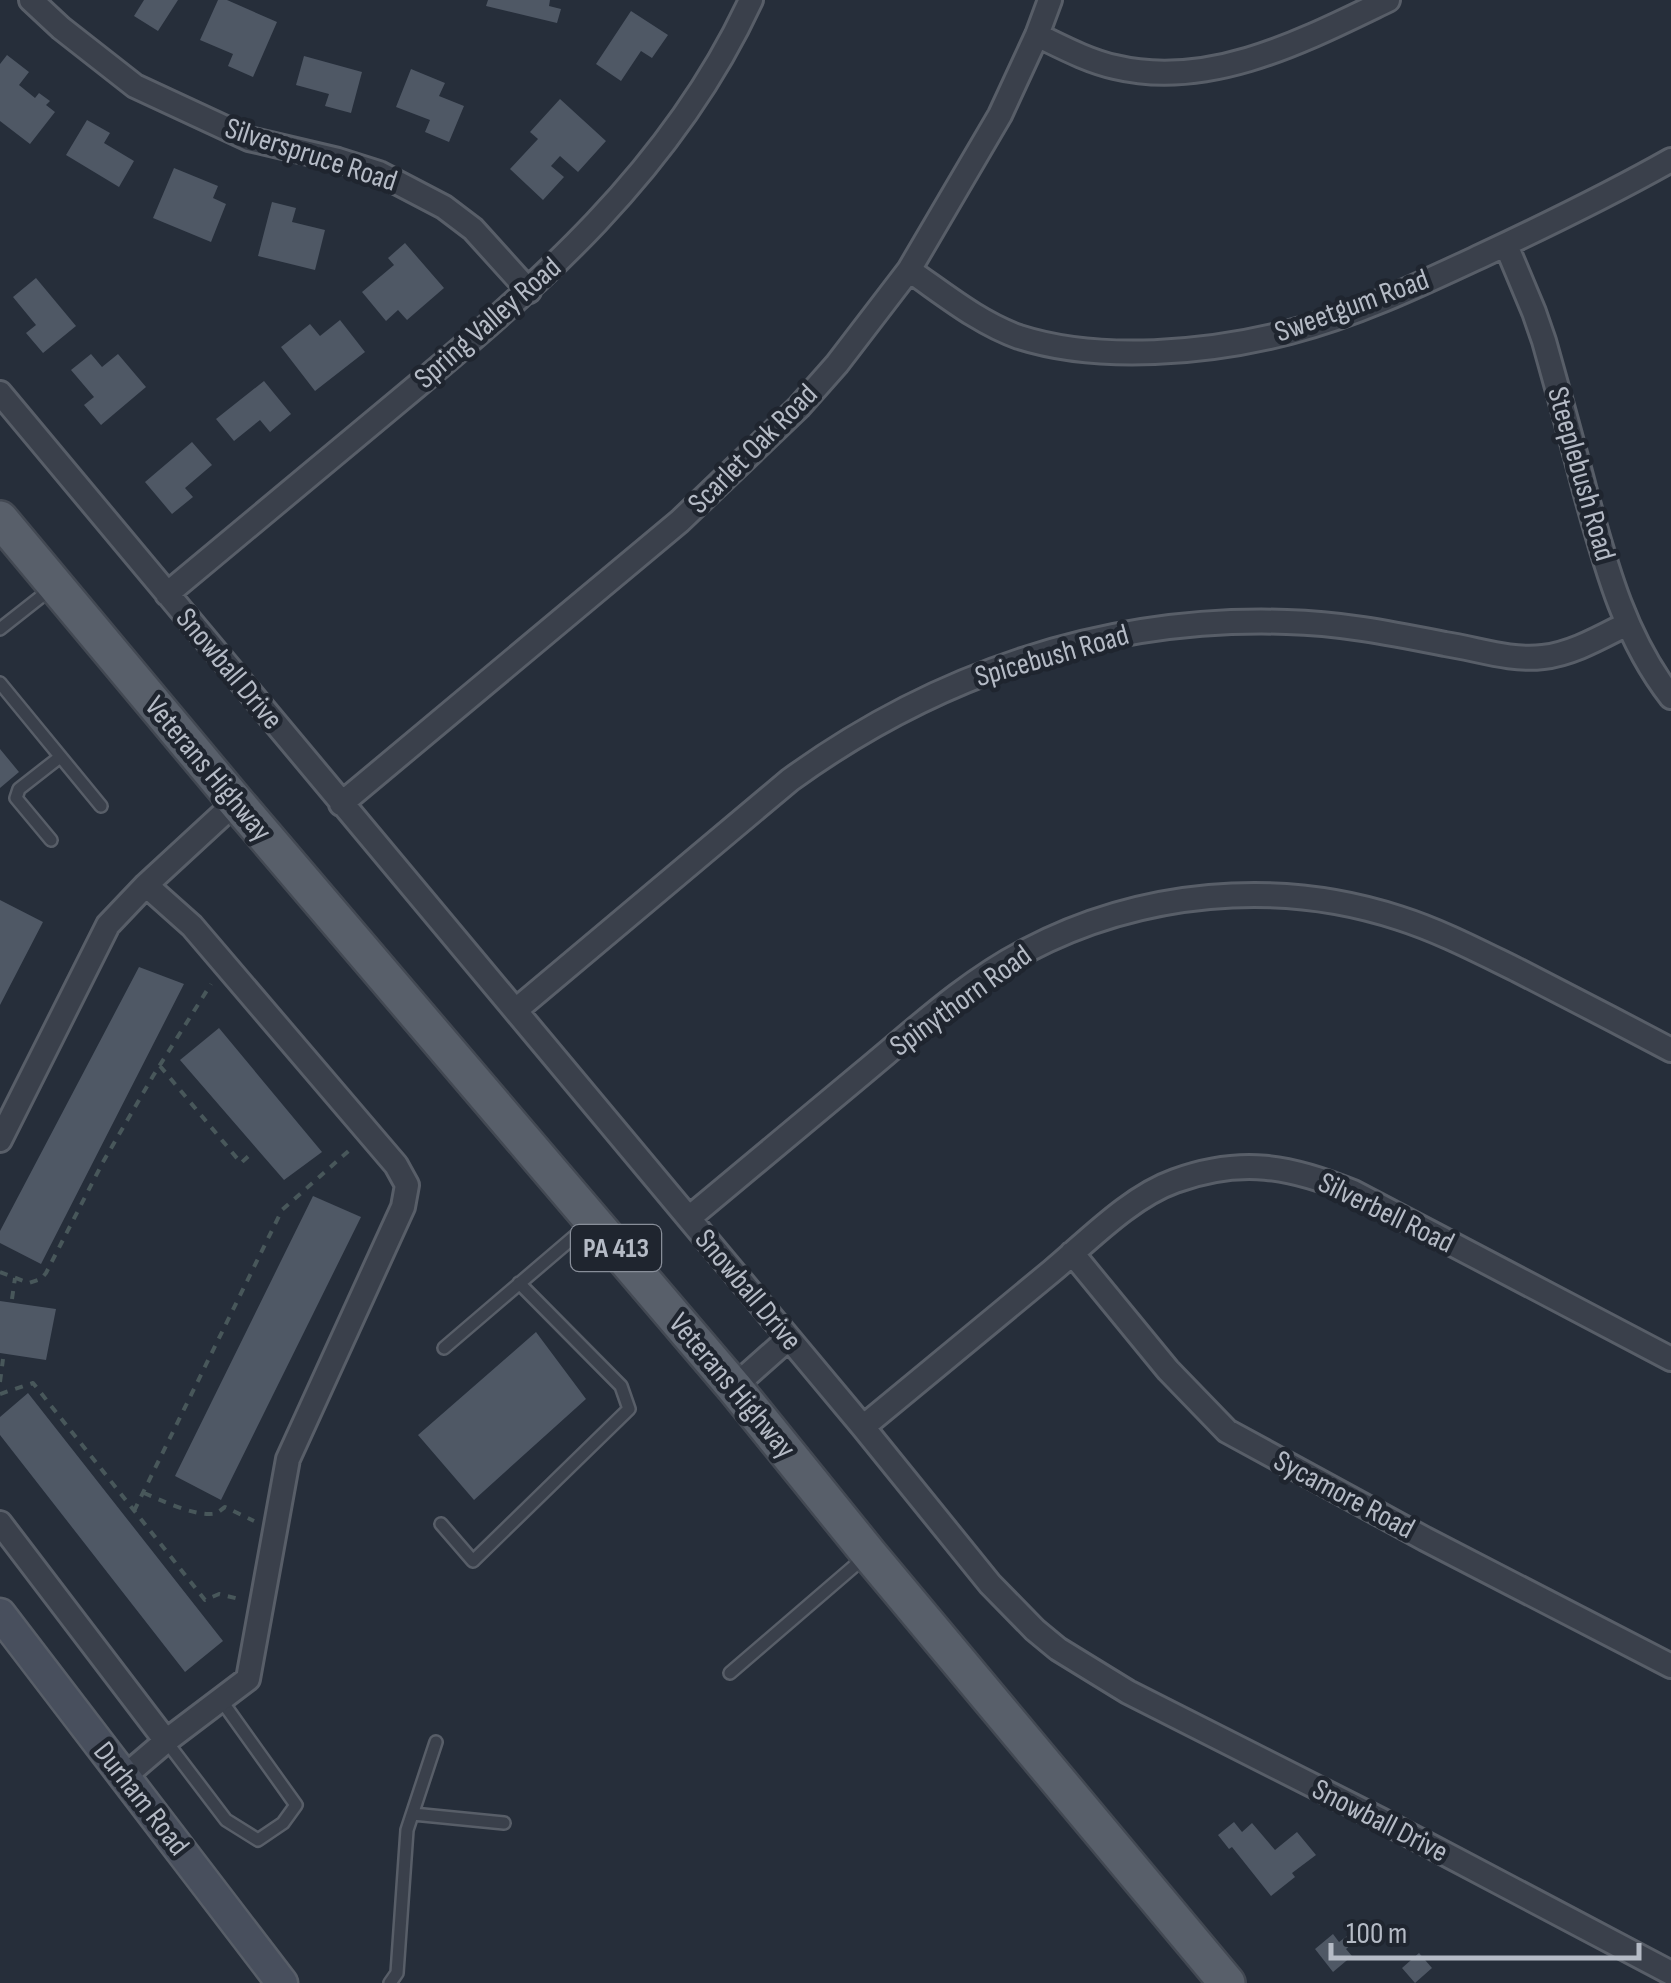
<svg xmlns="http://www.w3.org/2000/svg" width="1671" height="1983" viewBox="0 0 1671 1983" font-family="'Sofia Sans Condensed',sans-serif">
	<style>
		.building { fill: #4f5865 }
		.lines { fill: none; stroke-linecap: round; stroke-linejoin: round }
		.lane-casing { stroke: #585e68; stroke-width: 16 }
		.street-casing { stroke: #585e68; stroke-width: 28 }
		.secondary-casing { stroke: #585e68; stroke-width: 35 }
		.primary-casing { stroke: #434953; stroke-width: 40 }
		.path { stroke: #48575a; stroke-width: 4; stroke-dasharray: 8 8; stroke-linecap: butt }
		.lane { stroke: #3a404b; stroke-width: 11 }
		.street { stroke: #3a404b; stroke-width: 22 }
		.secondary { stroke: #484f5d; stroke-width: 30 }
		.primary { stroke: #585f6a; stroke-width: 35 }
		.labels { text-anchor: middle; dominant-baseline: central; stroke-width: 9; stroke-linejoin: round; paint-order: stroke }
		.shield { fill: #1f252f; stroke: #888e99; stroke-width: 2.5 }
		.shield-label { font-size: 28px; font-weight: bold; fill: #b5bbc6 }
		.street-label { font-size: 30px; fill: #b5bbc6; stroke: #1f252f }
	</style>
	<rect width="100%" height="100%" fill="#262e3a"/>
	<path class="building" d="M144 0H178L158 31 134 16Z
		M218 0H227L277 22 253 77 228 66 233 54 200 40Z
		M488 0H550L549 6 561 9 557 23 486 6Z
		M631 11 668 35 652 58 641 51 621 81 596 64Z
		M7 55 29 72 19 85 35 98 39 93 50 101 46 105 55 112 30 144 0 121V64Z
		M304 56 362 72 351 113 325 106 329 94 296 85Z
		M411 69 445 83 439 96 464 106 449 142 425 132 430 120 396 107Z
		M560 99 606 141 578 172 560 156 551 166 564 177 543 200 510 169 538 139 530 132Z
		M87 120 110 133 104 143 134 161 119 187 66 155Z
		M174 168 218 186 213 198 226 204 211 242 153 218Z
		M272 202 296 208 292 222 325 230 315 270 258 256Z
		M405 243 444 288 407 320 398 310 386 321 362 292 394 265 388 258Z
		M36 278 76 326 43 353 26 333 36 325 13 297Z
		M340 320 365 352 315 391 281 347 310 324 320 336Z
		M91 354 102 367 118 354 146 387 101 425 84 405 94 397 71 370Z
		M264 381 291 414 270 432 260 420 234 441 216 419Z
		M192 442 212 465 185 488 193 497 172 514 145 482Z
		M0 749 19 772 0 788Z
		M0 900 43 922 0 1005Z
		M139 967 184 984 41 1264 0 1243V1231Z
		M219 1028 322 1152 284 1180 180 1060Z
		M313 1196 361 1217 221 1500 175 1476Z
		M0 1301 56 1309 46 1360 0 1353Z
		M536 1332 586 1399 474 1500 418 1435Z
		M28 1393 223 1641 185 1672 0 1435V1417Z
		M1234 1822 1242 1832 1252 1823 1275 1850 1297 1832 1316 1855 1292 1873 1295 1877 1271 1896 1232 1847 1229 1849 1218 1835Z
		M1333 1934 1339 1942 1347 1936 1353 1943 1346 1949 1352 1956 1333 1972 1315 1949Z
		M1419 1953 1432 1968 1415 1983 1402 1968Z"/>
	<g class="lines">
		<g class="lane-casing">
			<path id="lane" d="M0 629 52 588
				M0 683 101 806
				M51 840 16 798 19 789 60 757
				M444 1348 589 1224
				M441 1524 473 1561 629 1409 621 1386 519 1283
				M730 1673 866 1556
				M166 1741 226 1820 258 1840 283 1823 296 1805 221 1700
				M413 1814 504 1823
				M390 1983 397 1973 407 1830 436 1742"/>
		</g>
		<g class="street-casing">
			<path id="street" d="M31 0 61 28 135 86 249 139 338 160 379 173 444 207 473 229 529 291
				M1037 35C1062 47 1088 61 1115 67 1210 90 1305 40 1388 0
				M1506 245 1534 312 1544 341C1558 391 1572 441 1585 491 1605 563 1624 637 1671 697
				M909 270C944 294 979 323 1019 337 1100 363 1209 353 1290 332 1356 315 1419 285 1481 256 1545 226 1609 195 1671 160
				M0 393 863 1427 990 1584 1035 1630 1058 1649 1128 1692 1381 1820 1671 1973
				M167 594C243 531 319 468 394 405 536 287 672 171 751 0
				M341 804 680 521 799 407 837 364 909 270 1000 115 1037 35 1050 0
				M516 1010 790 780C936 674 1106 616 1287 622 1340 623 1394 634 1445 644 1478 649 1510 661 1543 657 1572 654 1601 637 1627 624
				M0 1140 108 925 146 885 236 802
				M689 1218C747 1170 805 1122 863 1073 915 1030 966 982 1026 951 1140 891 1277 878 1399 918 1440 931 1478 951 1517 970 1568 996 1620 1023 1671 1050
				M1072 1253 1168 1370 1227 1431 1425 1539 1671 1666
				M734 1387 788 1339
				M863 1427C926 1375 989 1323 1052 1271 1088 1241 1130 1197 1175 1181 1241 1157 1290 1166 1353 1192L1671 1359
				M0 1523 166 1741
				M125 1776 166 1741 248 1679 288 1459 403 1207 407 1185 396 1165 192 926 146 885"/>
		</g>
		<g class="secondary-casing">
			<path id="secondary" d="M0 1614 282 1983"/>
		</g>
		<g class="primary-casing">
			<path id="primary" d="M0 519 236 802 734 1387 869 1554 1227 1983"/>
		</g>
		<path class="path" d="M160 1066 241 1163 253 1152
			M0 1272 29 1283 41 1279 46 1273 103 1162 153 1076 211 984
			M12 1299 15 1278
			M0 1382 3 1359
			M0 1394 33 1383 205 1600 219 1594 243 1600
			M144 1493C160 1500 193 1515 210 1514 218 1514 219 1511 225 1507L254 1521
			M134 1511 282 1210 353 1147"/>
		<use href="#lane" class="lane"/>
		<use href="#street" class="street"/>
		<use href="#secondary" class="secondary"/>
		<use href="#primary" class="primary"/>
	</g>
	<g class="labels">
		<rect class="shield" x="571" y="1225" width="90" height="46" rx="8"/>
		<g class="shield-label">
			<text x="616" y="1248">PA 413</text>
		</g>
		<g class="street-label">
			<text transform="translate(311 155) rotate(18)">Silverspruce Road</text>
			<text transform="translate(1352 306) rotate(-20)">Sweetgum Road</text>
			<text transform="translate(488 323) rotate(-41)">Spring Valley Road</text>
			<text transform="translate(753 449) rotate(-45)">Scarlet Oak Road</text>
			<text transform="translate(1581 474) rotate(74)">Steeplebush Road</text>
			<text transform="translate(1052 656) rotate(-16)">Spicebush Road</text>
			<text transform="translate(229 669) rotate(50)">Snowball Drive</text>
			<text transform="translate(208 769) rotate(50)">Veterans Highway</text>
			<text transform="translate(961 1001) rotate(-36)">Spinythorn Road</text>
			<text transform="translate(1386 1213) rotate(26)">Silverbell Road</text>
			<text transform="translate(748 1290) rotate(50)">Snowball Drive</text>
			<text transform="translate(732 1386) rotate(50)">Veterans Highway</text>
			<text transform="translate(1344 1495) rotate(28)">Sycamore Road</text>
			<text transform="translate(141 1799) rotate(52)">Durham Road</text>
			<text transform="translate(1380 1821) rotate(27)">Snowball Drive</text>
		</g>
	</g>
	<path d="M1331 1943v15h308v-15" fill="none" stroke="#b5bbc6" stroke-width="5"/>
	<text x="1346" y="1943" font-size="30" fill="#b5bbc6" stroke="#1f252f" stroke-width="8" paint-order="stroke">100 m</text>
</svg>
